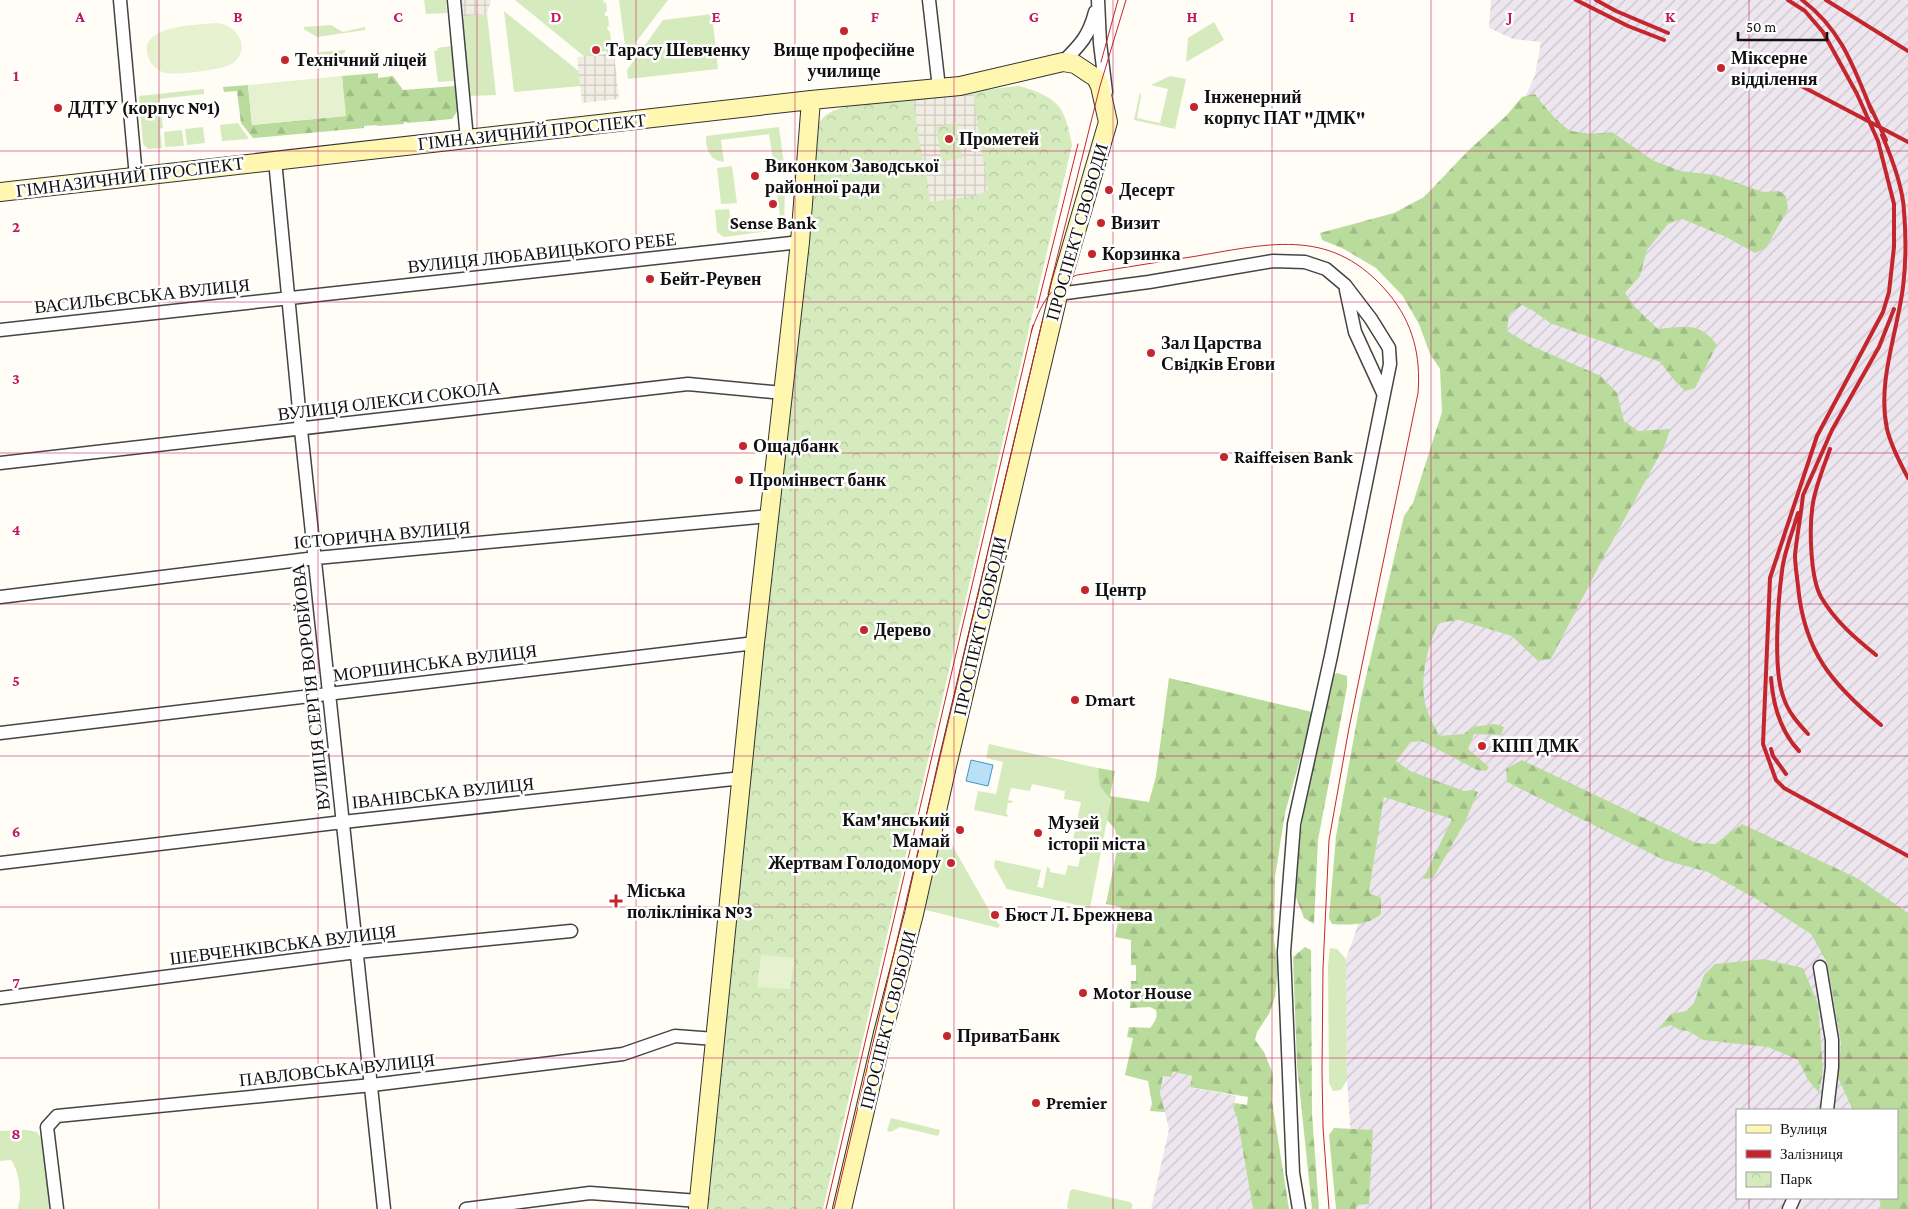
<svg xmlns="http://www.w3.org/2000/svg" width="1908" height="1209" viewBox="0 0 1908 1209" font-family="'Crimson Pro',serif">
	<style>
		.industrial { fill: url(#industrial-furrows); fill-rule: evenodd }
		.grass { fill: #d5ebbd }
		.forest { fill: url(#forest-firs) }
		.park { fill: url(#park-crowns) }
		.pitch { fill: #e6f2cf }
		.plaza { fill: url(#plaza-grid); fill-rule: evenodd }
		.water { fill: #b9e0f7; stroke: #3f96cf }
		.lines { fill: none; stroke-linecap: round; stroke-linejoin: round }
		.minor-casing { stroke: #444; stroke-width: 15 }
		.secondary-casing { stroke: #333; stroke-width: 20 }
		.minor { stroke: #fff; stroke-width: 12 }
		.secondary { stroke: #fff6b0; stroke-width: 18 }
		.tram { stroke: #c4262e; stroke-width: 1 }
		.rail { stroke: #c4262e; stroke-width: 4 }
		.grid { fill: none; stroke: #c2185b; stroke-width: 1; stroke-opacity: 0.55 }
		.poi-dot { fill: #c4262e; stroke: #fff; stroke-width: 2 }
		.labels { text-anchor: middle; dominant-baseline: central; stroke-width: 5; stroke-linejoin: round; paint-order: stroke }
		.poi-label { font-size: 18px; font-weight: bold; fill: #111; stroke: #fff; text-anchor: start }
		.street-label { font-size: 18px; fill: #111; stroke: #fff }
		.grid-label { font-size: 16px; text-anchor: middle; font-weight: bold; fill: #c2185b; stroke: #fff; stroke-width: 5; stroke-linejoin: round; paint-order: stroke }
	</style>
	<defs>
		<pattern id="industrial-furrows" width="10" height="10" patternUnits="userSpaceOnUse" patternTransform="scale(1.25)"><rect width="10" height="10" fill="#eee6ef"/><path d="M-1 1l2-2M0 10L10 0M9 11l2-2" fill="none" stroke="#cbc4cc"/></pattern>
		<pattern id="forest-firs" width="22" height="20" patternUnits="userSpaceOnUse" patternTransform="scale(1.25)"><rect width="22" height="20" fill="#b9dc9c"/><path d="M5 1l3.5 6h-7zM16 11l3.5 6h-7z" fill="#9ebc85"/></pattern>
		<pattern id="park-crowns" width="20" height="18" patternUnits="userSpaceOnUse" patternTransform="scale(1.25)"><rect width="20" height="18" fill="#d5ebbd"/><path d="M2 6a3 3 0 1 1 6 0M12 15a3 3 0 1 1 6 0" fill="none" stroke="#b6c8a1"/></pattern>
		<pattern id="plaza-grid" width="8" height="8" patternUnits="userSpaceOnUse" patternTransform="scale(1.25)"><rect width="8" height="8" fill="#f1ede2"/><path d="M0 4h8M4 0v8" fill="none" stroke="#cecac1"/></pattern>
	</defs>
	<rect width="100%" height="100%" fill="#fffdf5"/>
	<path class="industrial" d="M1491 0H1908V1209H1356L1347 1080 1346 959 1369 893 1384 796 1522 104 1535 75 1541 42 1513 39 1489 28ZM1737 1110H1897V1198H1737Z
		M1172 1072 1192 1076 1190 1087 1236 1096 1233 1108 1237 1118 1253 1209H1151L1169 1129 1160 1093 1163 1076Z"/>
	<path class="grass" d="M424 0H446L447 13 426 14Z
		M515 0H603L604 3 606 2 607 11 605 12V16H608L609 26 607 27 608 31H610L611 42H609L613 54 607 55 606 51 600 52V56L585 57Z
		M619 0H668L627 54 626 53Z
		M504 11 581 73V86L514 92Z
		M487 14 496 95 470 96 468 95 459 17Z
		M712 14 718 69 628 79 627 70 663 20Z
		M1214 22 1224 40 1186 62 1188 38Z
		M331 25 343 32 365 27V30L317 37 304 29V27Z
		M451 46 454 81 438 82 434 51 438 50 437 48Z
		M345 50V52L335 62 309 64V62L320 52Z
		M1170 76 1186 79 1175 129 1134 120 1140 92 1141 96 1137 118 1160 123 1168 89 1151 85Z
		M204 89V94L159 99 163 128 160 129 162 148 148 149 143 144 139 96Z
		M238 123 249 139 222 141 220 125Z
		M203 127 205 143 187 145 185 129Z
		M779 127 784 164 774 166 769 134 721 140 724 162C709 160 706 149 706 136Z
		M182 130 184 146 165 147 164 132Z
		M732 166 737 203 721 204 717 168Z
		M785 185 784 229 724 237 717 232 715 210 729 209 732 230 781 224 776 187Z
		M989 744 1098 768 1101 786 1111 800 1090 908 1007 889 994 866 995 860 1041 870 1037 887 1043 888 1047 867 1050 868V872L1065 875 1068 865 1078 867 1082 851 1071 849 1081 802 1064 799 1065 791 1032 784 1030 791 1011 788 1008 800 1013 801 1012 803H1008L1006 813 1009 817 974 810 978 791 996 794 1003 762 986 758Z
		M939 839 947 841 952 845 993 917 1000 925 998 928 922 909Z
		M1330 948 1337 949 1346 959 1347 1080 1341 1090 1333 1091 1329 1083 1328 965Z
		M891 1118 940 1130 938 1136 900 1127 891 1132 887 1131Z
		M27 1130 37 1132 42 1140 50 1209H17C23 1198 19 1169 11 1160L0 1161V1131Z
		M1073 1189 1130 1202 1132 1204V1209H1068L1067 1207 1070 1191Z"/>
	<path class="forest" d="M378 73V78L393 76 403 90 455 86 458 110 452 119 407 123V122H404V124L377 126V125L364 126V128L253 138 241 123 237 91 224 92 223 87 248 85 252 125 345 116 342 76Z
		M1535 94C1542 104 1562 128 1572 131 1584 134 1600 134 1612 132L1654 161 1681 171 1715 175 1763 192 1779 191 1786 196 1788 209 1766 248 1755 253 1724 236 1682 219 1668 224 1647 250 1640 276 1625 293 1634 306 1658 329C1684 327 1699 321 1717 345L1695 388 1685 391 1675 381 1660 362 1550 323 1532 310 1522 305 1509 314 1507 331 1534 347 1601 376 1617 393 1624 421 1638 431 1670 429 1665 445 1601 562 1551 659 1538 661 1512 636 1459 620 1439 623C1427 643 1419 685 1426 707 1429 717 1435 727 1439 736L1464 734 1472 727 1494 724 1504 727 1501 735 1474 734 1468 749 1489 767 1486 771 1477 770 1422 741 1411 742 1396 761 1410 771 1464 791 1473 790 1478 792 1464 824 1433 878 1423 879 1452 819 1384 797 1369 893 1381 898V914C1368 926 1349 925 1332 924L1329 918 1336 836 1361 698 1404 516 1413 503 1442 412 1440 369 1430 354 1419 324 1402 295 1376 268 1344 249 1322 240 1320 233 1394 213 1424 197 1467 152 1507 115 1522 97Z
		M1337 673 1347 676V687L1318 840 1314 924 1304 918 1294 892 1301 830 1309 780 1332 676Z
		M1169 678 1312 712 1305 741 1285 813 1275 877 1274 940 1278 967 1275 997 1269 1014 1257 1032 1255 1040 1264 1052 1273 1074 1272 1101 1289 1209H1253L1237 1118 1233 1108 1235 1103 1247 1105 1248 1097 1190 1087 1192 1076 1173 1072 1171 1077 1163 1076 1160 1093 1165 1112 1150 1111 1152 1103 1148 1081 1125 1075 1133 1038 1127 1037 1129 1027 1150 1028C1155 1022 1158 1017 1156 1010L1150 1007 1130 1008 1131 981H1136V965H1131V940L1115 937 1121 907 1106 904 1118 845 1115 829 1107 820 1111 800 1100 786 1098 768 1115 771 1110 796 1149 802 1156 776Z
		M1522 760 1696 843 1715 844 1742 824 1857 878 1908 913V1209H1881L1879 1198H1897V1110H1853L1838 1078 1841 1043 1827 962 1811 934 1758 900 1708 872 1664 860 1507 782 1506 769Z
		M1305 947 1311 950 1312 1114 1319 1209H1312L1297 1065 1293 957Z
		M1764 959 1803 968 1818 1004 1823 1070 1819 1093 1808 1080 1798 1060 1768 1047 1703 1040 1688 1031 1680 1030 1671 1025 1658 1029 1671 1014 1686 1011 1694 1003 1704 975 1715 964Z
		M1334 1128 1373 1130 1369 1204 1356 1205V1209H1336L1329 1135Z"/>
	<path class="park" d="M1019 86C1058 97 1065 106 1072 145L823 1209H706L817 126C824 113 833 111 847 106Z"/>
	<path class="pitch" d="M216 23C237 24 252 48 233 63 224 70 177 75 165 73 159 71 153 67 150 61 131 25 197 25 216 23Z
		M342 76 346 116 252 125 248 85Z
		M761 955 795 958 790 989 757 987Z"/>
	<path class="plaza" d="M458 0H491L487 14 459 17Z
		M614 53 619 99 582 103 577 57Z
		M973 93 988 190 979 195 930 202 926 170 923 163 913 101ZM956 123 962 158 942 161 936 127Z"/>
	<path class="water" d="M971 760 993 765 988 786 966 781Z"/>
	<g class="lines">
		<g class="minor-casing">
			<path id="minor" d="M120 0 136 177
				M454 0 467 139
				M929 0 939 88
				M1098 0 1100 43 1106 92
				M1063 62C1080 45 1089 36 1095 12
				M275 160 301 430 384 1209
				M1346 290 1355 332 1383 393
				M1058 294 1149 282 1273 261 1305 262 1326 269 1345 285 1371 319 1389 348 1390 364 1331 656 1294 824 1284 952 1293 1173 1299 1209
				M0 330 800 242
				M0 463 688 384 783 393
				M0 597 316 558 769 516
				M0 733 755 643
				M0 863 343 822 742 778
				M1820 967 1832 1040V1067L1827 1110
				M0 998 357 952 571 931
				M57 1209 47 1127 57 1116 372 1085 623 1054 675 1036 715 1039
				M466 1209 590 1193 699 1201
				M1789 1209 1794 1198"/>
		</g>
		<g class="secondary-casing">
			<path id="secondary" d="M0 192 811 100 960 86 1063 62 1075 64 1096 78 1100 86 1108 122 1061 283 947 766 914 914 883 1033 842 1209
				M698 1209 755 643 800 242 811 100"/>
		</g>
		<use href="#minor" class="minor"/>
		<use href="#secondary" class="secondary"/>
		<path class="tram" d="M1101 62 1118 0
			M1048 294 1100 86 1126 0
			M1037 308 1078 144
			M1031 332C1041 305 1049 286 1077 275 1117 269 1157 262 1197 256 1273 243 1333 227 1389 294 1413 323 1421 356 1418 393L1349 728 1329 840 1323 968 1322 1072 1323 1127 1329 1209
			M826 1209 1033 325
			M834 1209 1043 318"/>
		<path class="rail" d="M1576 0 1628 26 1664 40
			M1596 0 1616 11 1668 33
			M1788 0 1805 11 1823 32 1857 94 1878 141 1894 204V247L1889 292 1883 312 1817 436 1770 578 1763 744 1776 780 1784 788 1908 856
			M1802 0C1842 30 1854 68 1872 112
			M1826 0 1908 51
			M1788 79 1908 142
			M1870 106 1886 140
			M1882 135C1891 156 1903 189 1904 211 1906 235 1906 263 1903 287 1897 334 1877 382 1887 429 1891 446 1900 463 1908 478
			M1830 449C1824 466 1816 485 1813 503 1809 526 1810 577 1821 597 1835 621 1855 638 1876 655
			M1804 493 1832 430 1879 347 1894 309
			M1803 495C1801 515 1797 535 1795 555 1795 565 1797 576 1798 586 1804 652 1832 684 1881 725
			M1798 513C1793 531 1784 552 1782 571 1778 601 1773 668 1783 696 1788 712 1797 722 1808 734
			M1771 678C1773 705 1780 731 1799 751
			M1771 749 1773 756 1786 774"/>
	</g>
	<path class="grid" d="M159 0V1209M318 0V1209M477 0V1209M636 0V1209M795 0V1209M954 0V1209M1113 0V1209M1272 0V1209M1431 0V1209M1590 0V1209M1749 0V1110M0 151H1908M0 302H1908M0 453H1908M0 604H1908M0 756H1908M0 907H1908M0 1058H1908M1749 1198V1209"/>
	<g class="poi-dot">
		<circle cx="844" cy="31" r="5"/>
		<circle cx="596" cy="50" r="5"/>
		<circle cx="285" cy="60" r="5"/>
		<circle cx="1721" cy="68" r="5"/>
		<circle cx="1194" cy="107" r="5"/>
		<circle cx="58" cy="108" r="5"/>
		<circle cx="949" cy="139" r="5"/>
		<circle cx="755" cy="176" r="5"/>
		<circle cx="1109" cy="190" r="5"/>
		<circle cx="773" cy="204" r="5"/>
		<circle cx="1101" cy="223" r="5"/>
		<circle cx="1092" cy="254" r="5"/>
		<circle cx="650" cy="279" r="5"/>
		<circle cx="1151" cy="353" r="5"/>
		<circle cx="743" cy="446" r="5"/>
		<circle cx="1224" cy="457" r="5"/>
		<circle cx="739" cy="480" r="5"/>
		<circle cx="1085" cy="590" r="5"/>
		<circle cx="864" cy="630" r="5"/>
		<circle cx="1075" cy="700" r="5"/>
		<circle cx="1482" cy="746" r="5"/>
		<circle cx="960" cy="830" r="5"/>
		<circle cx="1038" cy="833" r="5"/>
		<circle cx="951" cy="863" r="5"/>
		<path d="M613.5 893.5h5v5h5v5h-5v5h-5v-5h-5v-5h5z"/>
		<circle cx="995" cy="915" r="5"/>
		<circle cx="1083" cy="993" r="5"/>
		<circle cx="947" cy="1036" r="5"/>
		<circle cx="1036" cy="1103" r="5"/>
	</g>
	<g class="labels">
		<g class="poi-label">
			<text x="606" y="50">Тарасу Шевченку</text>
			<text x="844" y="50" text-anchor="middle">Вище професійне<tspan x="844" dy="21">училище</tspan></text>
			<text x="1731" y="58">Міксерне<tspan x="1731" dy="21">відділення</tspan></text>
			<text x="295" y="60">Технічний ліцей</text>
			<text x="1204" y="97">Інженерний<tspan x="1204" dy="21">корпус ПАТ "ДМК"</tspan></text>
			<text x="68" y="108">ДДТУ (корпус №1)</text>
			<text x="959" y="139">Прометей</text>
			<text x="765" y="166">Виконком Заводської<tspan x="765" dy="21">районної ради</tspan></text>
			<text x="1119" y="190">Десерт</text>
			<text x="773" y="223" text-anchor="middle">Sense Bank</text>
			<text x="1111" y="223">Визит</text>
			<text x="1102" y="254">Корзинка</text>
			<text x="660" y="279">Бейт-Реувен</text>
			<text x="1161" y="343">Зал Царства<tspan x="1161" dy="21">Свiдкiв Егови</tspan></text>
			<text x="753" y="446">Ощадбанк</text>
			<text x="1234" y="457">Raiffeisen Bank</text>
			<text x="749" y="480">Промінвест банк</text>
			<text x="1095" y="590">Центр</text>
			<text x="874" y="630">Дерево</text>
			<text x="1085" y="700">Dmart</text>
			<text x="1492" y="746">КПП ДМК</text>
			<text x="950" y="820" text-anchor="end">Кам'янський<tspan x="950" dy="21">Мамай</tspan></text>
			<text x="1048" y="823">Музей<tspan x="1048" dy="21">історії міста</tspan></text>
			<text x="941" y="863" text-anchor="end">Жертвам Голодомору</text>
			<text x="627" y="891">Міська<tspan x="627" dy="21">поліклініка №3</tspan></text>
			<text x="1005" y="915">Бюст Л. Брежнева</text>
			<text x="1093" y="993">Motor House</text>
			<text x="957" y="1036">ПриватБанк</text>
			<text x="1046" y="1103">Premier</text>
		</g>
		<g class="street-label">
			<text transform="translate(532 132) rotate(-6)">ГІМНАЗИЧНИЙ ПРОСПЕКТ</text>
			<text transform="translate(130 177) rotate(-7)">ГІМНАЗИЧНИЙ ПРОСПЕКТ</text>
			<text transform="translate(1077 232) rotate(-74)">ПРОСПЕКТ СВОБОДИ</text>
			<text transform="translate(542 253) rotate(-6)">ВУЛИЦЯ ЛЮБАВИЦЬКОГО РЕБЕ</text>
			<text transform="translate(142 296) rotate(-6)">ВАСИЛЬЄВСЬКА ВУЛИЦЯ</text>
			<text transform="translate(389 401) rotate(-7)">ВУЛИЦЯ ОЛЕКСИ СОКОЛА</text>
			<text transform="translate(382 535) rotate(-5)">ІСТОРИЧНА ВУЛИЦЯ</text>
			<text transform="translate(980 626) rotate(-77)">ПРОСПЕКТ СВОБОДИ</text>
			<text transform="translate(435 663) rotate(-7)">МОРШИНСЬКА ВУЛИЦЯ</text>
			<text transform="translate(311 687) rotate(-96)">ВУЛИЦЯ СЕРГІЯ ВОРОБЙОВА</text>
			<text transform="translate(443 793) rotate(-6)">ІВАНІВСЬКА ВУЛИЦЯ</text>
			<text transform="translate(283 945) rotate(-7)">ШЕВЧЕНКІВСЬКА ВУЛИЦЯ</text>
			<text transform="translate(888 1020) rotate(-76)">ПРОСПЕКТ СВОБОДИ</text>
			<text transform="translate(337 1070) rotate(-6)">ПАВЛОВСЬКА ВУЛИЦЯ</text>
		</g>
	</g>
	<g class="grid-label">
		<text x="80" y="22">A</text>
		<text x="238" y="22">B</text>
		<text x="398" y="22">C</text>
		<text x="556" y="22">D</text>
		<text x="716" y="22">E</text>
		<text x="875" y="22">F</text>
		<text x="1034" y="22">G</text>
		<text x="1192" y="22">H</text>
		<text x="1352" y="22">I</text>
		<text x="1510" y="22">J</text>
		<text x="1670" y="22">K</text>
		<text x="16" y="81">1</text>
		<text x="16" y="232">2</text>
		<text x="16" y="384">3</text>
		<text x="16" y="535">4</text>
		<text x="16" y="686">5</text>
		<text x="16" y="837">6</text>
		<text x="16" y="988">7</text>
		<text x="16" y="1139">8</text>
	</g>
	<rect x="1736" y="1109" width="162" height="90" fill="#ffffff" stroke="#a0a0a0"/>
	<rect x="1746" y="1125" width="25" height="8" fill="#fff6b0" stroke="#a0a0a0"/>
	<text x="1780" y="1134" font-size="15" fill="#111111">Вулиця</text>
	<rect x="1746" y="1150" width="25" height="8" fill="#c4262e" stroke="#a0a0a0"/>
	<text x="1780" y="1159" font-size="15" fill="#111111">Залізниця</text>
	<rect x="1746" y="1172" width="25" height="15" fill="url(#park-crowns)" stroke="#a0a0a0"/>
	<text x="1780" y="1184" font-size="15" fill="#111111">Парк</text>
	<path d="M1738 32v8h89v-8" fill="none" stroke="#111111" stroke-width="2.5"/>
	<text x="1746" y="32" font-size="15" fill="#111111" stroke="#ffffff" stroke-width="4" paint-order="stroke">50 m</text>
</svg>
